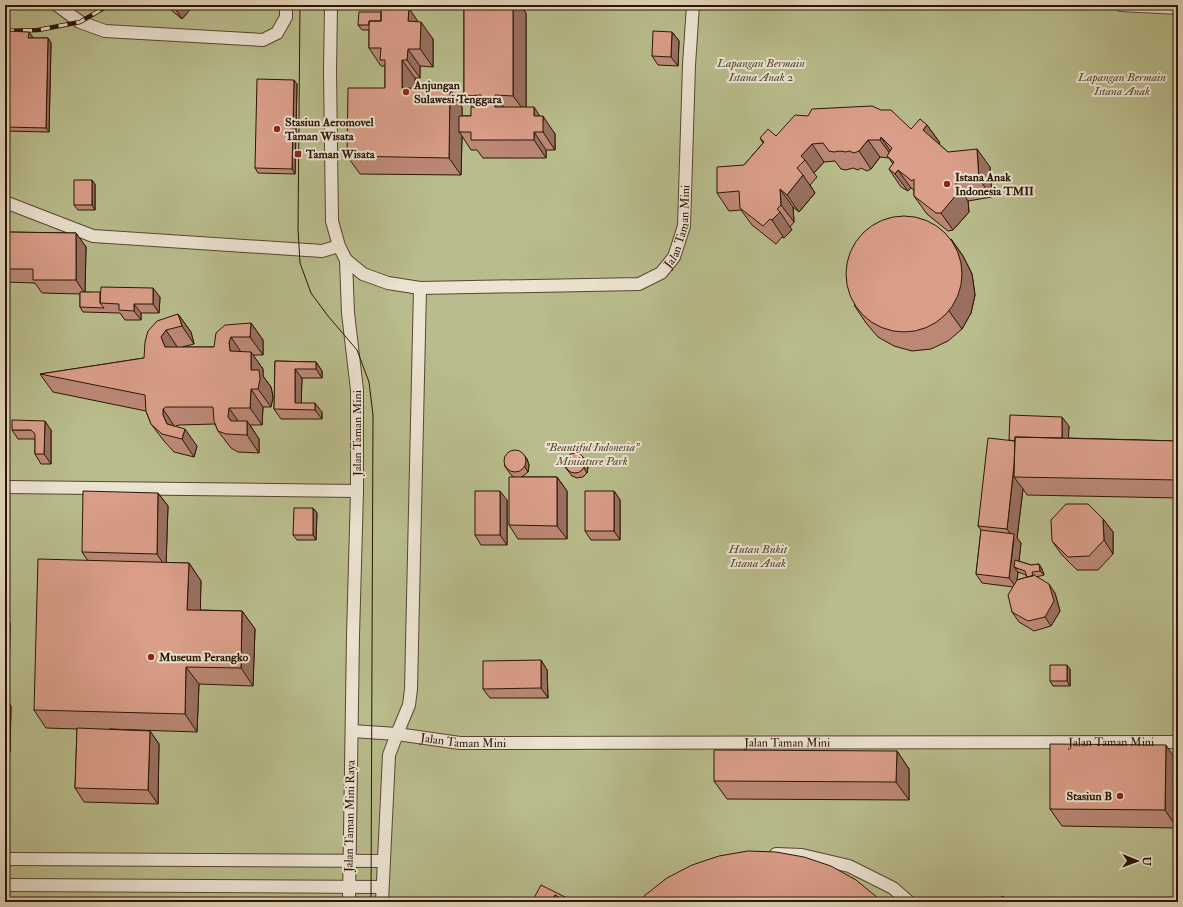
<svg xmlns="http://www.w3.org/2000/svg" width="1183" height="907" viewBox="0 0 1183 907" font-family="'IM FELL Double Pica',serif">
	<style>
		.green { fill: #b9bc8c; stroke: #726848 }
		.lines { fill: none; stroke-linecap: round; stroke-linejoin: round }
		.lane-casing { stroke: #594532; stroke-width: 14 }
		.lane { stroke: #ece4d3; stroke-width: 12 }
		.tram { stroke: #2b1504; stroke-width: 1 }
		.rail-casing { stroke: #2b1504; stroke-width: 4.5 }
		.rail { stroke: #ece4d3; stroke-width: 3; stroke-dasharray: 9; stroke-linecap: butt }
		.wall { fill: #bb8876; stroke: #2b1504; fill-rule: evenodd }
		.shaded-wall { fill: #996f60; stroke: #2b1504 }
		.building { fill: #da9e89; stroke: #2b1504 }
		.poi-dot { fill: #8f2418; stroke: #ece4d3; stroke-width: 1.5 }
		.labels { text-anchor: middle; dominant-baseline: central; stroke-width: 4; stroke-linejoin: round; paint-order: stroke }
		.park-label { font-size: 12px; font-style: italic; fill: #56472d; stroke: #ece4d3 }
		.poi-label { font-size: 12px; font-weight: bold; fill: #2b1504; stroke: #ece4d3; text-anchor: start }
		.street-label { font-size: 12px; fill: #2b1504; stroke: #ece4d3 }
	</style>
	<rect width="100%" height="100%" fill="#e2d6bb"/>
	<filter id="stains"><feTurbulence type="fractalNoise" baseFrequency=".005" numOctaves="4"/><feColorMatrix values="0 0 0 0 .2 0 0 0 0 .09 0 0 0 0 .02 0 0 0 .5 -.17"/></filter>
	<radialGradient id="worn" r=".72"><stop offset=".6" stop-color="#630" stop-opacity="0"/><stop offset="1" stop-color="#630" stop-opacity=".3"/></radialGradient>
	<path class="green" d="M5 5H1178V902H5Z"/>
	<g class="lines">
		<g class="lane-casing">
			<g id="lane">
				<path d="M57 5 80 22 105 31 263 40 277 33 286 17V5"/>
				<path d="M331 5 330 71 332 221 339 246 346 260 348 313 357 390V491L353 636 349 902"/>
				<path d="M1121 5 1178 8"/>
				<path d="M5 202 93 236 322 251 339 246"/>
				<path id="s1" d="M346 260 363 274 388 283 420 288 639 284 661 273 674 257 684 226 689 65 693 5"/>
				<path d="M5 487 357 491"/>
				<path id="s2" d="M352 731 397 734 460 743 1178 742"/>
				<path d="M776 854 802 855 849 866 893 888 909 902"/>
				<path d="M5 859 383 861"/>
				<path d="M5 885 382 887"/>
				<path d="M382 902 389 755 397 734 409 705 411 689 420 288"/>
			</g>
		</g>
		<use href="#lane" class="lane"/>
		<path class="tram" d="M300 5 298 229 300 263 311 293 328 316 357 350 369 382 373 415 371 902"/>
		<g class="rail-casing">
			<path id="rail" d="M5 31 38 30 80 22 109 5"/>
		</g>
		<use href="#rail" class="rail"/>
	</g>
	<path class="wall" d="M165 5H194L182 19Z
		M464 5H520L526 13V107L540 116 555 134V150H546V158H483L477 150H471L462 136 461 175 360 174 347 156 385 88V66H381L369 48V30H362L358 25 418 22 433 39V67L420 66V78H415V89H450L462 107V116H471L472 107 464 96Z
		M5 31 32 36V38H48L51 43 49 132 5 131Z
		M672 32 679 41 678 66 658 65 652 56Z
		M297 84 295 174 258 173 255 168Z
		M927 125 940 143 939 144 948 152 990 167 992 197 968 201 969 212 953 230 948 231 927 214 914 196V190L911 188 908 191 901 187 889 169 893 164 889 158 880 157 871 169 867 171 861 168 858 170 853 168 846 170 841 169 835 161 824 162 814 173 817 177 810 185 815 193 799 212 793 207 794 222 790 227 792 230 784 238 782 237 776 244 752 225 741 210 729 211 717 193 744 165 763 143 760 138 776 136 911 129Z
		M95 184V210H78L74 205Z
		M5 232 76 233 86 247 85 292 160 297 159 313H141V320H125L120 313 83 312 80 307V294L42 293 35 283 5 282Z
		M951 239 963 256 972 274 975 295 971 313 962 329 948 341 931 349 912 351 894 346 878 337 866 323 854 305Z
		M178 314 191 332 194 344 182 347H214L251 323 263 340V355H253L263 369V376L271 387 273 397 271 407H263L262 425H250L259 439V453L238 452 231 448 218 431 215 424 179 425 176 426 197 446 194 457 174 452 164 441 151 424 146 411 53 392 40 374 144 358Z
		M275 361 316 362 322 371V378H302L301 403 322 412V419H281L274 409Z
		M1069 426 1068 438 1178 441V498L1027 495 1023 489 1017 538 1021 543 1019 561 1031 565 1039 564 1042 569 1044 575 1036 577 1055 593 1060 611 1051 626 1034 631 1019 622 1012 612 1013 587 982 583 976 574 981 530 978 526 1009 440ZM1018 572 1026 575 1027 577 1017 580Z
		M12 430H51V464H41L35 454V439H18Z
		M583 457 586 462 588 467 587 473 583 477 577 478 572 476 565 467Z
		M527 459 529 465 528 472 523 476 521 477H557L567 491V539H518L509 525 514 477 511 475 504 465Z
		M614 491 620 500V540H591L585 531Z
		M158 493 168 506 166 563H189L201 581 200 610 242 611 255 629 253 686 199 684 197 732 109 729 150 731 159 744 158 804 84 802 75 788 77 729 46 728 34 710 88 561 82 552Z
		M507 500V545H481L475 535Z
		M313 508 317 513 316 540H297L293 535Z
		M1103 519 1113 532V554L1098 570H1077L1062 555 1052 541Z
		M5 616 10 623 9 690 5 689Z
		M541 660 547 670 548 698H490L483 689Z
		M1070 669V686H1053L1050 681Z
		M5 698 11 706 10 752 5 751Z
		M897 751 909 769V800L727 799 714 781Z
		M1178 763 1177 828 1062 826 1050 809Z"/>
	<path class="shaded-wall" d="M180 5H194L182 19 176 10Z
		M513 5H520L526 13V113L513 96Z
		M409 8 421 26V22L433 39V67L420 49 408 21Z
		M29 32 32 36V43L28 38Z
		M672 32 679 41 678 66 671 57Z
		M48 38 51 43 49 132 46 128Z
		M408 49 420 66V78L407 60Z
		M402 60 415 78 414 106 402 88Z
		M294 80 297 84 295 174 292 169Z
		M450 89 462 107V132H459L462 136 461 175 449 158Z
		M495 95 508 113 495 107Z
		M534 107 543 121V116L555 134V150L543 132 534 116Z
		M927 125 940 143 935 148 923 130Z
		M534 132 546 150V158L534 140Z
		M881 137 893 155V158L880 140Z
		M868 140 880 157 871 169 859 151Z
		M812 144 824 162 814 173 805 160 801 156Z
		M977 149 990 167 992 197 979 179Z
		M898 170 911 188 908 191 895 174Z
		M803 175 815 193 799 212 787 195Z
		M92 180 95 184V210L92 205Z
		M956 183 968 201 969 212 953 230 941 213Z
		M780 189 793 207 794 222 781 205Z
		M780 212 792 230 784 238 772 220Z
		M76 233 86 247 85 294 76 280Z
		M951 239 963 256 972 274 975 295 971 313 962 329 949 311Z
		M153 288 160 297 159 313 153 304Z
		M134 304 141 313V320L134 311Z
		M178 314 191 332 194 344 182 326Z
		M251 323 263 340V355L250 337Z
		M166 330 178 348 165 347 161 337Z
		M231 337 243 355 230 351 229 342Z
		M251 352 263 369V376L271 387 273 397 271 407 258 389 251 370Z
		M316 362 322 371V378L316 369Z
		M295 369 302 378 301 410 295 403Z
		M251 389 263 407 262 425 250 408Z
		M315 403 322 412V419L315 410Z
		M229 408 241 425V435L228 417Z
		M163 409 175 427 167 424 163 415Z
		M1062 417 1069 426 1068 453 1062 443Z
		M45 421 51 430V464L44 454Z
		M247 421 259 439V453L247 435Z
		M185 429 197 446 194 457 182 439Z
		M1017 441 1014 477 1023 489 1017 538 1021 543 1018 569 1014 567 1018 572 1016 587 1009 578 1014 539 1007 529Z
		M524 455 527 459 529 465 528 472 525 467Z
		M583 457 586 462 588 467 587 473 584 468Z
		M557 477 567 491V539L557 526Z
		M500 491 507 500V545L500 535Z
		M614 491 620 500V540L614 531Z
		M158 493 168 506 166 568 157 554Z
		M313 508 317 513 316 540 313 535Z
		M1103 519 1113 532V554L1104 540Z
		M189 563 201 581 200 628 187 610Z
		M1039 564 1042 569 1044 575 1040 571Z
		M1049 584 1055 593 1060 611 1051 626 1045 617Z
		M242 611 255 629 253 686 241 668Z
		M5 616 10 623 9 690 5 684Z
		M541 660 547 670 548 698 541 688Z
		M1067 665 1070 669V686L1067 681Z
		M186 667 199 684 197 732 185 714Z
		M5 698 11 706 10 752 5 744Z
		M150 731 159 744 158 804 148 790Z
		M1166 745 1178 763 1177 828 1165 810Z
		M897 751 909 769V800L896 782Z
		M565 897 568 902H562Z"/>
	<path class="building" d="M170 5H180L176 10Z
		M464 5H513V96L495 95V107H534V116H543V132H534V140H471V132H459V116H471V107H481V95L464 96Z
		M381 8H409L408 21 421 22 420 49H408L407 60H402V88L450 89 449 158 347 156 348 88H385V60H380L381 48H369V21H381Z
		M359 12H381V21H369V25H358Z
		M5 31 29 32 28 38H48L46 128 5 127Z
		M653 31 672 32 671 57 652 56Z
		M257 79 294 80 292 169 255 168Z
		M872 106 881 110H891L911 129 920 119 927 125 923 130 948 152 977 149 979 179 956 183 957 194 941 213H936L914 196V179L912 181 898 170 895 174 889 169 894 162 887 156 892 148 881 137 880 140H868L859 151 854 153 849 151 846 152 840 151 834 152 829 151 823 143 812 144 801 156 805 160 797 168 803 175 787 195 780 189 781 205 777 209 780 212 772 220 770 219 763 226 740 208 739 191 717 193V167L744 165 764 142 760 138 768 129 776 136 795 115 808 116 812 109Z
		M74 180H92V205H74Z
		M846 274a58 58 0 1 1 116 0a58 58 0 1 1-116 0Z
		M5 232 76 233V280H33V269H5Z
		M101 287 153 288V304H134V311L119 310V304L100 303Z
		M80 292H100V303L104 308 80 307Z
		M178 314 182 326 166 330 161 337 165 347H214L216 333 225 325 251 323 250 337H231L229 342 230 351 251 352V370H259L260 379 258 389H251L250 408H229L228 417 231 421H247V435L226 434 218 431 214 421 213 407H166L163 409V415L167 424 185 429 182 439 162 434 151 424 146 411 145 395 40 374 144 358 145 342 148 331 157 321Z
		M275 361 316 362V369H295V403H315V410L274 409Z
		M1010 415 1062 417V438L1015 437V441L1009 440Z
		M12 420 45 421 44 454H35V434L31 430H12Z
		M1015 437 1178 441V480L1014 477Z
		M988 438 1015 441 1014 465 1007 529 978 526Z
		M504 461a11 11 0 1 1 22 0a11 11 0 1 1-22 0Z
		M565 463a10 10 0 1 1 20 0a10 10 0 1 1-20 0Z
		M509 477H557V526L509 525Z
		M83 491 158 493 157 554 82 552Z
		M475 491H500V535H475Z
		M585 491H614V531H585Z
		M1066 504H1088L1103 519 1104 540 1089 556 1068 557 1052 541 1051 520Z
		M294 508H313V535H293Z
		M981 530 1014 534 1009 578 976 574Z
		M38 559 189 563 187 610 242 611 241 668 186 667 185 714 34 710Z
		M1015 560 1031 565 1039 564 1040 571 1032 572 1033 576 1027 577 1025 571 1014 567Z
		M1034 575 1049 584 1054 601 1045 617 1028 621 1012 612 1008 595 1017 580Z
		M541 660V688L483 689V661Z
		M1050 665H1067V681H1050Z
		M77 728 150 731 148 790 75 788Z
		M1050 744 1166 745 1165 810 1050 809Z
		M714 750 897 751 896 782 714 781Z
		M748 851 776 852 804 857 831 866 856 880 878 898 882 902H638L644 896 667 878 692 865 719 856Z
		M541 885 565 897 563 900 555 895 552 902H536L538 899 534 898Z
		M555 895 566 902H552Z
		M1003 896 1006 902H992Z"/>
	<g class="poi-dot">
		<circle cx="406" cy="92" r="4"/>
		<circle cx="277" cy="129" r="4"/>
		<rect x="294" y="150" width="8" height="8" rx="2"/>
		<circle cx="947" cy="184" r="4"/>
		<circle cx="151" cy="657" r="4"/>
		<circle cx="1120" cy="796" r="4"/>
	</g>
	<g class="labels">
		<g class="park-label">
			<text x="761" y="63">Lapangan Bermain<tspan x="761" dy="14">Istana Anak 2</tspan></text>
			<text x="1122" y="77">Lapangan Bermain<tspan x="1122" dy="14">Istana Anak</tspan></text>
			<text x="592" y="447">"Beautiful Indonesia"<tspan x="592" dy="14">Miniature Park</tspan></text>
			<text x="758" y="549">Hutan Bukit<tspan x="758" dy="14">Istana Anak</tspan></text>
		</g>
		<g class="poi-label">
			<text x="414" y="85">Anjungan<tspan x="414" dy="14">Sulawesi Tenggara</tspan></text>
			<text x="285" y="122">Stasiun Aeromovel<tspan x="285" dy="14">Taman Wisata</tspan></text>
			<text x="306" y="154">Taman Wisata</text>
			<text x="955" y="177">Istana Anak<tspan x="955" dy="14">Indonesia TMII</tspan></text>
			<text x="159" y="657">Museum Perangko</text>
			<text x="1112" y="796" text-anchor="end">Stasiun B</text>
		</g>
		<g class="street-label">
			<text stroke="none"><textPath href="#s1" startOffset="376">Jalan Taman Mini</textPath></text>
			<text transform="translate(357 433) rotate(-90)">Jalan Taman Mini</text>
			<text stroke="none"><textPath href="#s2" startOffset="112">Jalan Taman Mini</textPath></text>
			<text stroke="none"><textPath href="#s2" startOffset="436">Jalan Taman Mini</textPath></text>
			<text stroke="none"><textPath href="#s2" startOffset="760">Jalan Taman Mini</textPath></text>
			<text transform="translate(350 816) rotate(-89)">Jalan Taman Mini Raya</text>
		</g>
	</g>
	<rect width="1183" height="907" fill="none" stroke="#e2d6bb" stroke-width="20"/>
	<rect x="6" y="6" width="1171" height="895" fill="none" stroke="#2b1504" stroke-width="2"/>
	<rect x="10" y="10" width="1163" height="887" fill="none" stroke="#2b1504"/>
	<g transform="translate(1137 861) rotate(91)" stroke="#ece4d3" stroke-width="3" paint-order="stroke">
	<path d="M0-3L7 15L0 10L-7 15Z" fill="#2b1504"/>
	<text y="-6" font-size="11" font-weight="bold" text-anchor="middle" fill="#2b1504">U</text>
	</g>
	<rect width="100%" height="100%" filter="url(#stains)"/>
	<rect width="100%" height="100%" fill="url(#worn)"/>
</svg>
